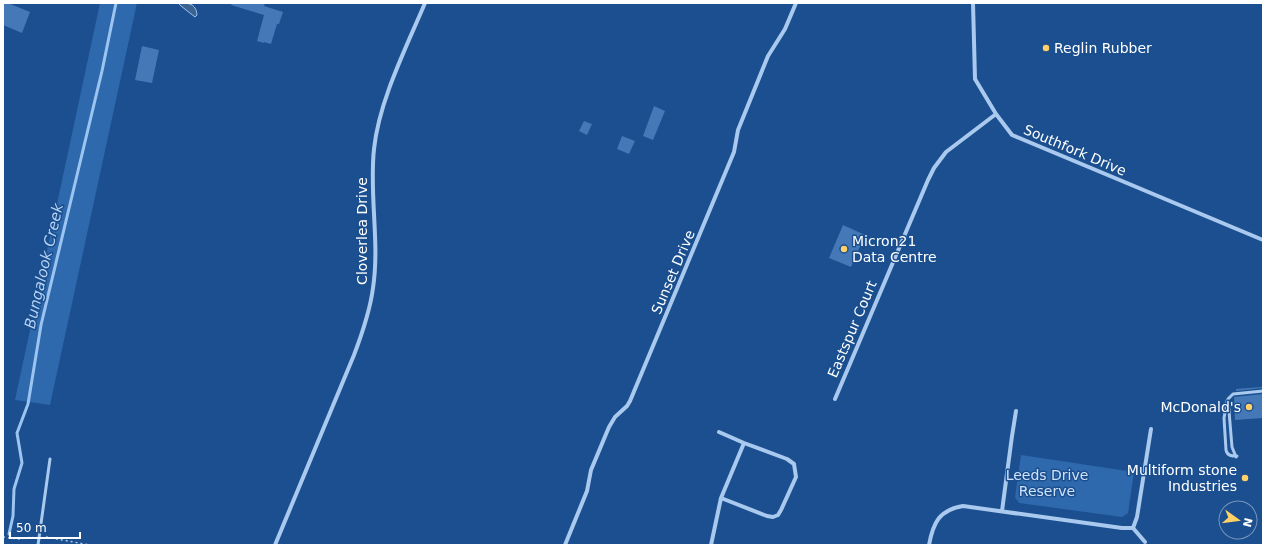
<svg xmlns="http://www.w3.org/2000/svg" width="1266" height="548" viewBox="0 0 1266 548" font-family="'DejaVu Sans',sans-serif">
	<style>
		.green { fill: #2e69ad }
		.water { fill: #3c6290; stroke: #9cc4f0 }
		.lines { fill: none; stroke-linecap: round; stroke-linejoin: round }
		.stream { stroke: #9cc4f0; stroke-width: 3 }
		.building { fill: #4478b7 }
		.path { stroke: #a9c9ee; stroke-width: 1.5; stroke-dasharray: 2 3; stroke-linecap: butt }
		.lane { stroke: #a9c9ee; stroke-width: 3 }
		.street { stroke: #a9c9ee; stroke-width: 4 }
		.poi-dot { fill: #ffd166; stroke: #1b4f8f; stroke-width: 1.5 }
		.labels { text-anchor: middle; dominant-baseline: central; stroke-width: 3; stroke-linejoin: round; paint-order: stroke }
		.poi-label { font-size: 14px; fill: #fff; stroke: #1b4f8f; text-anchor: start }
		.street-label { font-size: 14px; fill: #fff; stroke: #1b4f8f }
		.park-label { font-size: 14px; fill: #cfe3fa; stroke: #1b4f8f }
		.water-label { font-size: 15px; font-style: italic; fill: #b5d3f5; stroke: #1b4f8f }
	</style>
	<rect width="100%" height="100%" fill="#1b4f8f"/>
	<path class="green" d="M100 3H137L50 405 15 400Z
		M1021 455 1134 472 1128 513 1122 517 1019 503 1015 497Z"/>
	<path class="water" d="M178 3C188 3 196 3 197 15L195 17 181 6Z"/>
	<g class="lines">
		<path class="stream" d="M9 534 13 516 14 489 22 463 17 433 28 404 41 325 102 71 116 3"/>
	</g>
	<path class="building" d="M3 3H8L30 12 22 33 3 25Z
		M232 3H265L264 6 283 12 279 24H277L271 44 264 42V43L257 41 264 15 231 5Z
		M142 46 159 50 152 83 135 80Z
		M654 106 665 111 653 140 643 136Z
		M584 121 592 124 587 135 579 131Z
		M622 136 635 141 629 154 617 149Z
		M843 225 865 235 851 267 829 258Z
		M1262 387V388L1236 391V389Z
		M1263 394V418L1235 420 1234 397Z"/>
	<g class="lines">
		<path class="path" d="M3 537 18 539 33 537
			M46 537 90 545"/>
		<path class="lane" d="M1227 401 1224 418 1226 450C1227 456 1232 456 1237 456
			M1236 457 1232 447 1228 399 1233 394 1263 391
			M38 545 50 459"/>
		<path class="street" d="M973 3 975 79 996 114 1012 135 1263 240
			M835 399 928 180 934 168 946 152 996 114
			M719 432 744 443 787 459 794 464 796 477 781 510 778 515 773 517 767 516 721 498
			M1002 511 1012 436 1016 411
			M1133 528 1137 517 1151 429
			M1133 528 1145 542
			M275 545 354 355C362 334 370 311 373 288 380 242 369 195 374 149 379 101 406 48 425 3
			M565 545 587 491 591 470 609 427 615 417 627 406 630 401 734 152 738 130 768 56 785 29 796 3
			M711 545 721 498 744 443
			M929 545C933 523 939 510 963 506L1122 528H1133"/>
	</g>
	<g class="poi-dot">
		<circle cx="1046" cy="48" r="4"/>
		<circle cx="844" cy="249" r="4"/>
		<circle cx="1249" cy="407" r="4"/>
		<circle cx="1245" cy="478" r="4"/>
	</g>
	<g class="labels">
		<g class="poi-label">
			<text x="1054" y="48">Reglin Rubber</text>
			<text x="852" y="241">Micron21<tspan x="852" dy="16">Data Centre</tspan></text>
			<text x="1241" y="407" text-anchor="end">McDonald's</text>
			<text x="1237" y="470" text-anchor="end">Multiform stone<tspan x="1237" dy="16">Industries</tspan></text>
		</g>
		<g class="street-label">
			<text transform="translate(1075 150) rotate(23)">Southfork Drive</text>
			<text transform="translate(362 231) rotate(-90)">Cloverlea Drive</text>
			<text transform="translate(673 272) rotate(-67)">Sunset Drive</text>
			<text transform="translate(852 329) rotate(-67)">Eastspur Court</text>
		</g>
		<g class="park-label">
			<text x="1047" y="475">Leeds Drive<tspan x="1047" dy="16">Reserve</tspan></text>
		</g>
		<g class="water-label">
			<text transform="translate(44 266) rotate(-77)">Bungalook Creek</text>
		</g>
	</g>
	<rect width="1266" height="548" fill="none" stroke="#ffffff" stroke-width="8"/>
	<g transform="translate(1238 520) rotate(104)"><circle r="19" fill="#1b4f8f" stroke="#7695bc"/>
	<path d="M0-3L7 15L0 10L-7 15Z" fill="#ffd166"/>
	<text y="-6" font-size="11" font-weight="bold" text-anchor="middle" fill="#ffffff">N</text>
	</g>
	<path d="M10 532v6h70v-6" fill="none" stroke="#ffffff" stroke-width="2"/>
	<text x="16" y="532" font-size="12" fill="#ffffff" stroke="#1b4f8f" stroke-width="3" paint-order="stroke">50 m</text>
</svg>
